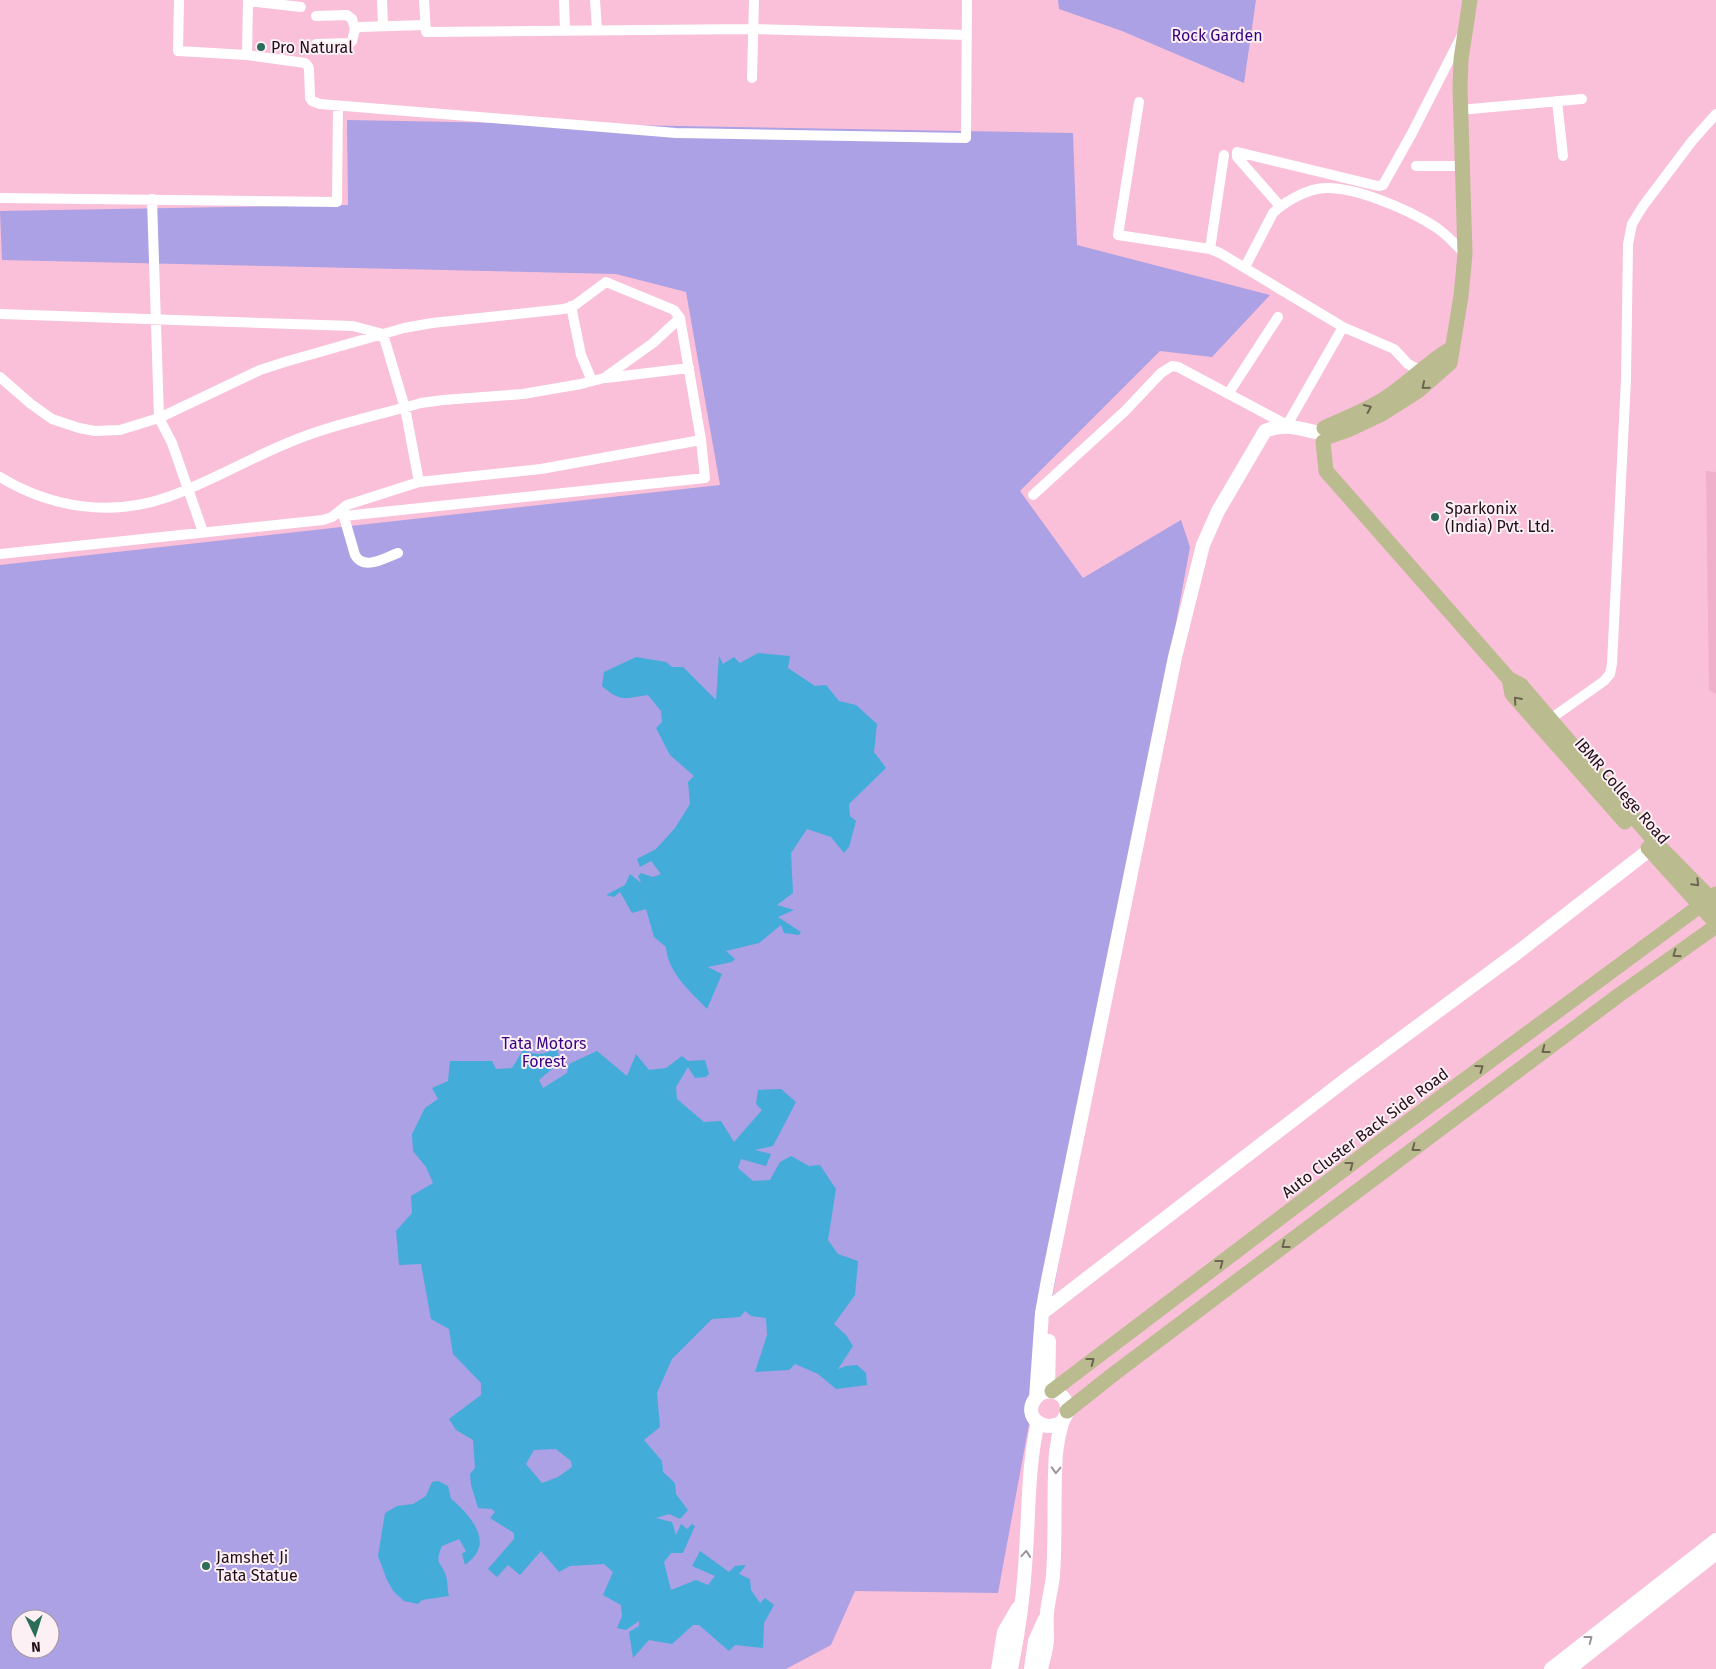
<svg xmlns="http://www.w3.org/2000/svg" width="1716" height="1669" viewBox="0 0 1716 1669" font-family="'Fira Sans',sans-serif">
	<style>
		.built { fill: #f0b0cc }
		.green { fill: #aba1e4; fill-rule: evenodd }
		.water { fill: #43acd9; fill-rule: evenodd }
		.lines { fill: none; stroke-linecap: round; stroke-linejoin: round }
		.street { stroke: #fff; stroke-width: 10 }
		.secondary { stroke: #fff; stroke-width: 14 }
		.primary { stroke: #babb8f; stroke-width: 15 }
		.oneway { stroke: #6e6453 }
		.oneway2 { stroke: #9c9397 }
		.poi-dot { fill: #2d6c59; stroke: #fcf0f5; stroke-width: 2 }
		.labels { text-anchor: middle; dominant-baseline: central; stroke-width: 4; stroke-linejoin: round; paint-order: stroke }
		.park-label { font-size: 16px; fill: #370280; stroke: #fcf0f5 }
		.poi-label { font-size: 16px; fill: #220e17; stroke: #fcf0f5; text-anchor: start }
		.street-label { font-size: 16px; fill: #220e17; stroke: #fcf0f5 }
	</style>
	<rect width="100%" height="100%" fill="#fabfd9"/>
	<path class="built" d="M1706 471 1716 472V694L1709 690Z"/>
	<path class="green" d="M1058 0H1256L1244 83 1122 31 1059 9Z
		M347 120 1073 133 1077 245 1270 295 1212 357 1160 351 1020 491 1083 578 1181 520 1190 547 998 1593 855 1591 831 1645 786 1669H0V565L720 485 686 292 616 274 2 260 0 211 348 205ZM20 1619H50V1649H20Z"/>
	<path class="water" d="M758 653 790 656 788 668 815 686 826 685 839 701 856 705 877 724 874 752 886 768 849 804 850 816 856 821 849 847 844 853 831 837 807 829 791 853 793 893 777 905 794 910 778 917 801 932 799 935 784 933 781 925 759 943 726 951 735 959 732 962 708 967 722 974 707 1009C690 991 668 973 666 947L654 937 646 909 632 913 620 892 614 897 606 895 625 885 630 874 641 883 638 876 641 873 653 877 661 874 651 861 640 867 637 859 656 849 675 828 690 804 688 782 694 776 670 755 656 728 662 722 661 711 648 695C626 698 621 703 602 686L604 672 636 657 666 662 672 667H683L716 700 719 656 723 664 734 657 740 663Z
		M557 1048 560 1062 539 1080 543 1088 567 1073 569 1064 597 1051 627 1076 636 1054 649 1070 666 1068 682 1056 688 1061 705 1060 709 1074 706 1077 695 1078 688 1067 676 1087 677 1099 704 1122 721 1121 734 1142 762 1110 756 1104 758 1090 781 1089 796 1102 773 1146 755 1150 771 1154 766 1166 741 1159 738 1168 753 1181 770 1180 780 1162 791 1156 809 1166 820 1165 836 1189 828 1240 838 1254 858 1261 855 1295 834 1324 846 1335 853 1346 838 1369 846 1366 857 1365 866 1373 867 1385 836 1389 818 1374 795 1364 789 1370 755 1372 767 1335 766 1318 751 1316 745 1311 740 1317 712 1319 672 1359 657 1393 660 1427 644 1440 662 1461 663 1472 675 1483 676 1494 688 1510 680 1519 669 1514 656 1518 672 1522 676 1535 681 1524 687 1529 692 1524 695 1526 683 1553H671L664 1562 671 1590 696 1580 708 1585 715 1576 692 1566 700 1551 729 1572 735 1566 746 1565 739 1574 750 1579 751 1590 760 1603 765 1598 774 1605 764 1623 763 1648 735 1645 729 1651 699 1625H693L672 1644 649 1640 633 1658 629 1632 639 1626V1621L626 1630 617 1628 622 1616 621 1605 603 1595 613 1572 604 1564 570 1566 559 1572 541 1551 520 1575 508 1565 497 1577 488 1569 514 1539V1533L490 1518 495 1512 492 1509 478 1508 471 1485 470 1474 475 1468 473 1440 456 1430 449 1419 481 1395V1383L453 1354 449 1329 431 1319 421 1264 399 1265 396 1231 412 1213 411 1196 433 1183 426 1167 413 1151 412 1134 425 1108 438 1099 432 1088 448 1081 450 1061H492L496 1069 512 1068 523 1050C537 1056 544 1055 557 1048ZM556 1449 571 1461 572 1467 558 1477 542 1483 526 1464 534 1450Z
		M438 1481 448 1486 451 1499C464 1509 486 1532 478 1550 476 1556 470 1561 465 1565L462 1554 466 1551 459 1539 442 1546C434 1565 441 1561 446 1576 448 1582 447 1590 449 1596L422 1600 418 1604 404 1601 394 1592 387 1580 378 1556 385 1513 397 1506 413 1504 426 1496 432 1482Z"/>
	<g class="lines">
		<path class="street" d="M179 0 178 51 247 55 305 63 308 66 309 69 310 98 312 101 320 104 676 133 966 138 967 0
			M382 0 383 25
			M424 0 426 32 752 29 967 35
			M564 0 565 31
			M595 0 597 30
			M248 1 301 7
			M316 16 347 15 352 19 355 29
			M316 44 350 43 352 41 355 29 360 27 425 25
			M247 55 248 0
			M752 78 754 0
			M1557 101 1563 156
			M1139 102 1118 235 1210 249 1220 253 1343 327 1394 349 1408 364 1421 371
			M1460 110 1582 99
			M1416 166H1462
			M0 198 337 202 338 106
			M152 199 159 418 172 443 203 532
			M1280 206 1237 157V152L1378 186 1383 185 1411 135 1461 37
			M1210 249 1224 155
			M1245 267 1273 213C1283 203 1302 192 1317 189 1349 183 1410 210 1437 228 1447 235 1456 245 1465 254
			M571 306 581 355 592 381
			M0 314 353 326 383 334 405 408 419 482
			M0 377 31 404 52 419 79 428 95 431 120 430 159 418 260 370 288 361 404 328 432 323 564 309 575 305 606 282 674 310 680 318 701 440 705 478 344 516
			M606 378 689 368
			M1228 394 1278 317
			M0 477C51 508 111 517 168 497 210 482 248 459 290 442 330 425 379 415 421 403L443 400 523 394 581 384 604 378 653 343 680 318
			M1033 495 1125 411 1161 373 1172 366 1178 367 1287 425 1343 327
			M342 510 355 555C364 571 384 558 398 553
			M0 554 323 520 332 517 347 505 419 482 541 469 701 440
			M1546 722 1604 681 1610 674 1612 664 1626 379 1628 244 1632 224 1643 206 1692 141 1716 114"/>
		<path class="secondary" d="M1042 1313 1349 1077 1518 952 1657 844
			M1048 1391 1049 1341
			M1036 1398 1042 1313 1048 1280 1175 657 1203 545 1218 511 1265 431C1283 423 1297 428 1315 432
			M998 1669 1004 1632 1018 1608
			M1011 1669C1019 1631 1024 1591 1026 1552 1029 1508 1028 1465 1038 1422
			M1031 1669 1035 1641 1045 1619
			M1041 1669C1043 1659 1047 1649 1047 1639 1047 1630 1046 1621 1047 1613 1048 1600 1052 1588 1053 1575 1056 1535 1053 1494 1056 1453 1057 1444 1059 1433 1062 1423 1064 1417 1069 1413 1067 1406 1065 1391 1044 1386 1035 1399 1022 1417 1045 1434 1062 1422
			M1551 1669 1716 1540
			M1569 1669 1716 1553"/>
		<path class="primary" d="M1324 428C1345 418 1368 410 1387 397 1410 382 1429 361 1452 348
			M1328 437 1348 430 1382 414 1418 391 1450 363 1461 296 1465 254 1460 87 1461 59 1470 0
			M1323 442 1326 471 1509 679 1521 685 1657 844 1716 904
			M1509 679 1512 694 1625 822
			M1648 848 1716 923
			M1052 1391 1375 1146 1716 894
			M1067 1411 1115 1373 1241 1278 1619 995 1716 926"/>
	</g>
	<defs><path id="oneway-chevron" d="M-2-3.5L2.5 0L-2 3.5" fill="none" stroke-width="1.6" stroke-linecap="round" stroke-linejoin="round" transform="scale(1.25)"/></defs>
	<g class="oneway">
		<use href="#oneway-chevron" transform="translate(1425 386) rotate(140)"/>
		<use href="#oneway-chevron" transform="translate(1368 408) rotate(-25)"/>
		<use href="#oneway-chevron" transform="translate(1517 700) rotate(-131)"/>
		<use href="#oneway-chevron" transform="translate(1696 883) rotate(45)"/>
		<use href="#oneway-chevron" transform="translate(1676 954) rotate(145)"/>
		<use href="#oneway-chevron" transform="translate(1545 1050) rotate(143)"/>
		<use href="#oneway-chevron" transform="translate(1480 1068) rotate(-36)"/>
		<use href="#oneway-chevron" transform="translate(1415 1148) rotate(143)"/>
		<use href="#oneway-chevron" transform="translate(1350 1165) rotate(-37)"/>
		<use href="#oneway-chevron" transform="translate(1285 1245) rotate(143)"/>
		<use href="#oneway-chevron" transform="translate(1220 1263) rotate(-37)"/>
		<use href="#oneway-chevron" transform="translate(1091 1361) rotate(-37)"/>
	</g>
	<g class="oneway2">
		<use href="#oneway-chevron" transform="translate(1056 1470) rotate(92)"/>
		<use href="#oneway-chevron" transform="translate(1026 1554) rotate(-85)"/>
		<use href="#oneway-chevron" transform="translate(1589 1639) rotate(-38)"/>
	</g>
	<g class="poi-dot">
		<circle cx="261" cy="47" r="5"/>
		<circle cx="1435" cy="517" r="5"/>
		<circle cx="206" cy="1566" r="5"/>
	</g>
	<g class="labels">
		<g class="park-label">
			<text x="1217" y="35">Rock Garden</text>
			<text x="544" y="1043">Tata Motors<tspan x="544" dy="18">Forest</tspan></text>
		</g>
		<g class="poi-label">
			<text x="271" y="47">Pro Natural</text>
			<text x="1445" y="508">Sparkonix<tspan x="1445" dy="18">(India) Pvt. Ltd.</tspan></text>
			<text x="216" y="1557">Jamshet Ji<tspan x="216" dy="18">Tata Statue</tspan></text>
		</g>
		<g class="street-label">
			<text transform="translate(1622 791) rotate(49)">IBMR College Road</text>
			<text transform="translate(1365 1133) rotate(-37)">Auto Cluster Back Side Road</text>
		</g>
	</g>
	<g transform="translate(35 1634) rotate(176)"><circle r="24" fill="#fcf0f5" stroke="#a5969c"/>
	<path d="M0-4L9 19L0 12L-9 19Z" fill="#2d6c59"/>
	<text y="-8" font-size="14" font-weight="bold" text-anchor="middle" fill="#220e17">N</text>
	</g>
</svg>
